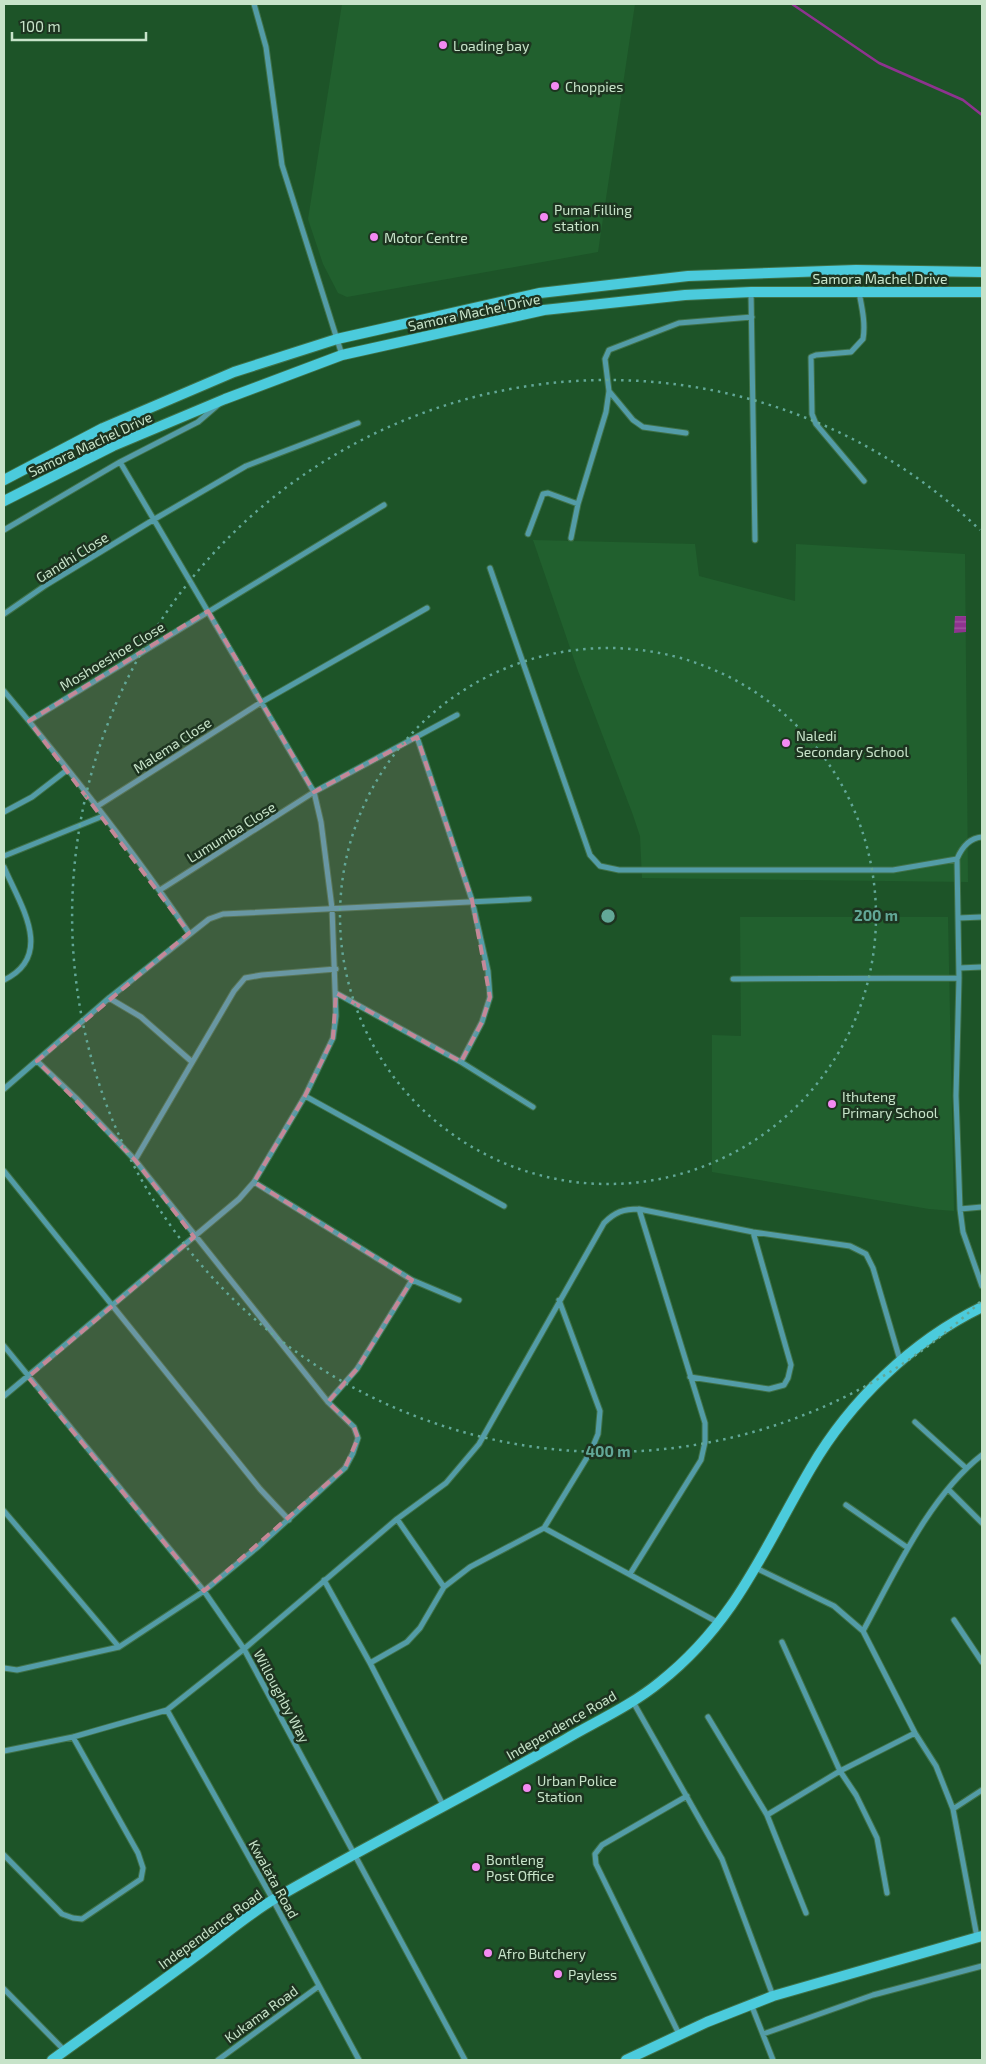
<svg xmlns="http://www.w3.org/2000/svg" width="986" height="2064" viewBox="0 0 986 2064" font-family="'Exo 2',sans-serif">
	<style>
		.built { fill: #21602e }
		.water { fill: url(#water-rules) }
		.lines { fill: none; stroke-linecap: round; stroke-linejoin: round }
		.stream { stroke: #8e338f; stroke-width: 2.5 }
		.street-casing { stroke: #3f7148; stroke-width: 7 }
		.secondary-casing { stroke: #3f7148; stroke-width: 12 }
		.street { stroke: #539ca7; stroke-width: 5 }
		.secondary { stroke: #4bcbdc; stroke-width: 10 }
		.marked { fill: #c58898; fill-opacity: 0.2; stroke: #c58898; stroke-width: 4; stroke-dasharray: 10 6; stroke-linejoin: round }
		.ring { fill: none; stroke: #62a797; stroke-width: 2.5; stroke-dasharray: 2.5 5 }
		.poi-dot { fill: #f38af2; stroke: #1d3420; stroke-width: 2 }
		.labels { text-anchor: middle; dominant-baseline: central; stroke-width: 5; stroke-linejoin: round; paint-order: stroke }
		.poi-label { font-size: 14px; fill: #c7e3c9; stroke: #1d3420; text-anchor: start }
		.street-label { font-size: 14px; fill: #c7e3c9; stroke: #1d3420 }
		.centre { fill: #62a797; stroke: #1d3420; stroke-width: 2.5 }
		.ring-label { font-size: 15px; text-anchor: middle; font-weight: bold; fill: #62a797; stroke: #1d3420; stroke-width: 5; stroke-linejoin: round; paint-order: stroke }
	</style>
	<defs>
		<pattern id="water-rules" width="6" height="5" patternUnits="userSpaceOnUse" patternTransform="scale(1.25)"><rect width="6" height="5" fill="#8e338f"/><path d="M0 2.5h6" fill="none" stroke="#a15aa2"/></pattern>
	</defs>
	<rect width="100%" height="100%" fill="#1d5428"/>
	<path class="built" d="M342 4H635L598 252 347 297 338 293 323 264 308 219Z
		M533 540 695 544 699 576 795 601 796 544 965 554 968 882 642 878 640 836 633 815 578 671Z
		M740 917H948L954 1211 929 1209 712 1172V1035L741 1036Z"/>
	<path class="water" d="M955 616H966V632L954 633Z"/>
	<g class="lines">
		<path class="stream" d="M792 4 879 63 963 100 982 115"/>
		<g class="street-casing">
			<path id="street" d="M254 4 266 47 282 165 342 355
				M856 270C857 293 867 316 863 339L851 352 816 355 811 357 812 414 816 424 864 481
				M751 292 755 540
				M609 391 633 420 643 427 686 433
				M578 504 606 412 609 391 605 359 609 350 679 323 752 317
				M4 530 120 462 198 422 219 404
				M528 534 543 494 548 493 578 504 571 538
				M490 568 590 855 600 866 619 870H893L957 859
				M4 614 46 585 153 520 246 466 358 423
				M4 691C69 769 132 849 189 933
				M29 721 384 505
				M417 737 472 900 488 971 490 997 482 1022 461 1062
				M96 807 260 703 427 608
				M4 812 32 797 67 770
				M982 837C969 838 962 847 957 859L959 978 956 1096 960 1209 963 1232 982 1286
				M4 856 103 816
				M4 867C19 903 56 955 4 980
				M160 890 314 792 457 715
				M958 918 982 917
				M959 968 982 967
				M733 979 959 978
				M336 993 461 1062 533 1107
				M109 998 141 1017 191 1061
				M4 1089 109 998 209 919 223 914 529 899
				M305 1096 504 1206
				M135 1160 234 991 245 978 262 975 336 969
				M4 1171 260 1489 289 1520
				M254 1182 412 1280 459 1300
				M960 1209 982 1207
				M4 1346 204 1591 244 1649 465 2060
				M690 1377 769 1389 784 1385 788 1378 791 1365 753 1232
				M4 1396 239 1199 254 1182 305 1096 333 1038 336 1016 332 908 321 822 314 792 120 462
				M328 1402 357 1369 412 1280
				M915 1422 966 1468
				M948 1489 982 1523
				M846 1505 908 1548
				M4 1511 119 1647
				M397 1519 444 1587
				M544 1528 719 1623
				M756 1568 834 1606 863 1631 915 1733 936 1766 953 1809 977 1937
				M630 1574 701 1460 705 1442V1423L639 1209
				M324 1580 370 1663 443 1805
				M954 1620 982 1662
				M863 1631C894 1574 930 1495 982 1455
				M782 1642 840 1771 856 1795 877 1838 887 1893
				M370 1663 407 1642 420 1628 444 1587 470 1567 544 1528 591 1451 598 1434 600 1411 559 1300
				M4 1668 17 1670 119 1647 204 1591 259 1546 345 1468 353 1453 358 1438 354 1427 328 1402 135 1160 76 1098 37 1061
				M632 1700 722 1859 773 1996
				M167 1710 273 1900 359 2060
				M708 1717 767 1815 806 1913
				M4 1751 73 1737 167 1710 244 1649 397 1519 446 1483 479 1444 604 1223C615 1212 623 1209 639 1209L753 1232 850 1246 866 1254 873 1268 900 1360
				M953 1809 982 1790
				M767 1815 840 1771 915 1733
				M4 1855 62 1914 73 1918 82 1919 141 1879 143 1868 138 1853 73 1737
				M4 1989 65 2051
				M751 2004 773 2060
				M679 2034 596 1864 595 1854 602 1845 687 1796
				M763 2034 873 1995 982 1966
				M218 2060 319 1986"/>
		</g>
		<g class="secondary-casing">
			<path id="secondary" d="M4 480 103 428 234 372 337 339 540 293 688 276 856 270 982 272
				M4 501 113 446 225 399 342 355 544 310 685 295 751 292H982
				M52 2060C100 2025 149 1991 196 1956 222 1937 248 1914 276 1898 371 1843 470 1794 566 1739 597 1721 632 1705 660 1682 736 1622 764 1548 811 1468 850 1401 912 1341 982 1307
				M626 2060 707 2022 773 1996 982 1936"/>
		</g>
		<use href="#street" class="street"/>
		<use href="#secondary" class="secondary"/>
	</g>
	<path class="marked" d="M208 611 314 792 417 737 472 900 490 997 482 1022 461 1062 336 993 333 1038 305 1096 254 1182 412 1280 357 1369 328 1402 354 1427 358 1438 345 1468 204 1591 28 1377 194 1237 135 1160 37 1061 189 933 29 721Z"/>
	<g class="ring">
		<circle cx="608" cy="916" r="268"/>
		<path d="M980 1302A536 536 0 1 1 980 530"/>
	</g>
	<g class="poi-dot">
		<circle cx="443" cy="45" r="5"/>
		<circle cx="555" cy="86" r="5"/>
		<circle cx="544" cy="217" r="5"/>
		<circle cx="374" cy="237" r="5"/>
		<circle cx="786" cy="743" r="5"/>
		<circle cx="832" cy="1104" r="5"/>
		<circle cx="527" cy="1788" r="5"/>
		<circle cx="476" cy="1867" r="5"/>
		<circle cx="488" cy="1953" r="5"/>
		<circle cx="558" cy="1974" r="5"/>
	</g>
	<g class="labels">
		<g class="poi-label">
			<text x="453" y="45">Loading bay</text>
			<text x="565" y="86">Choppies</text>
			<text x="554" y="209">Puma Filling<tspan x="554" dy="16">station</tspan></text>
			<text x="384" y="237">Motor Centre</text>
			<text x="796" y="735">Naledi<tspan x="796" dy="16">Secondary School</tspan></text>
			<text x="842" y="1096">Ithuteng<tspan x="842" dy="16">Primary School</tspan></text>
			<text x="537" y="1780">Urban Police<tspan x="537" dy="16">Station</tspan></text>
			<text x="486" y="1859">Bontleng<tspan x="486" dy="16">Post Office</tspan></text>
			<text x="498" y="1953">Afro Butchery</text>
			<text x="568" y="1974">Payless</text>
		</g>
		<g class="street-label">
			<text x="880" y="278">Samora Machel Drive</text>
			<text transform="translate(474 312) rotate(-12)">Samora Machel Drive</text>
			<text transform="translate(90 444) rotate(-25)">Samora Machel Drive</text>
			<text transform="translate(72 557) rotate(-32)">Gandhi Close</text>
			<text transform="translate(112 656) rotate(-31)">Moshoeshoe Close</text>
			<text transform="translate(172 745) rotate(-33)">Malema Close</text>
			<text transform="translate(231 832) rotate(-32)">Lumumba Close</text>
			<text transform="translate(282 1696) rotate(62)">Willoughby Way</text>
			<text transform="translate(561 1725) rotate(-30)">Independence Road</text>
			<text transform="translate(274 1879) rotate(61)">Kwalata Road</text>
			<text transform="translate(210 1929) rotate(-36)">Independence Road</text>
			<text transform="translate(261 2014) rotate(-36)">Kukama Road</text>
		</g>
	</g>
	<circle cx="608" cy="916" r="8" class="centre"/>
	<g class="ring-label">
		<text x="876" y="921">200 m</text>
		<text x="608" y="1457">400 m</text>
	</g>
	<rect width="986" height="2064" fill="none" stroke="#c7e3c9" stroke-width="10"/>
	<path d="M12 32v8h134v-8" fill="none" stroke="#c7e3c9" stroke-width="2.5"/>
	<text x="20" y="32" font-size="15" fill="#c7e3c9" stroke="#1d3420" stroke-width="4" paint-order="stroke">100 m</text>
</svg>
